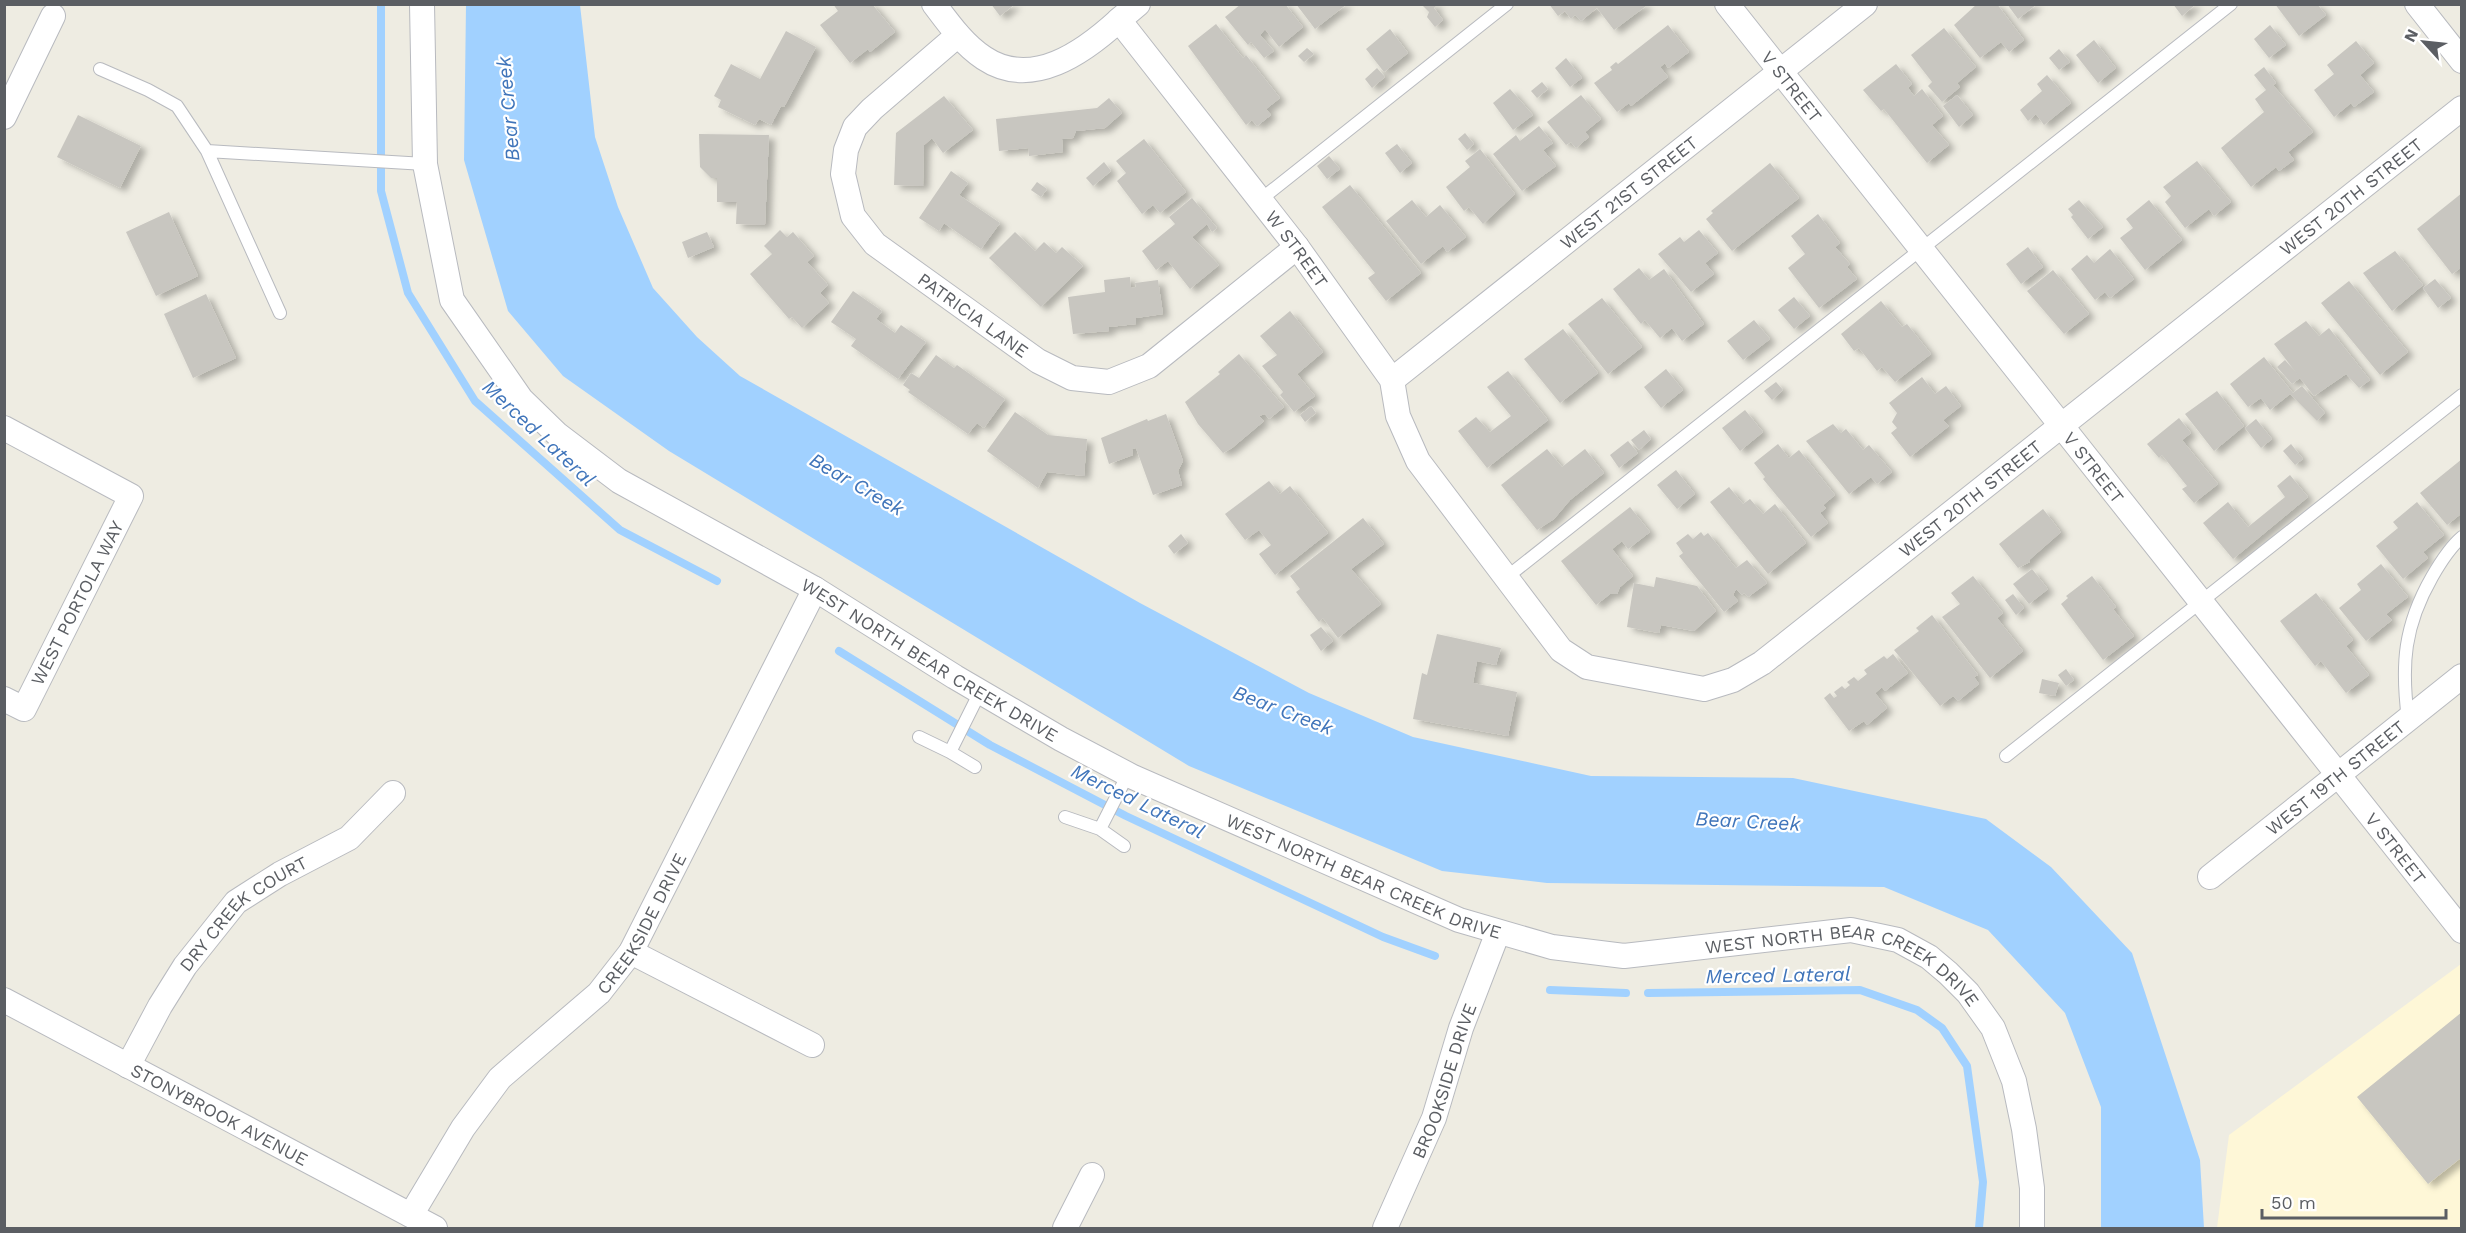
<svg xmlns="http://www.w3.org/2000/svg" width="2466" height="1233" viewBox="0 0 2466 1233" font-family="'Work Sans',sans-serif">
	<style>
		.commercial { fill: #fef7d7 }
		.water { fill: #a1d1ff }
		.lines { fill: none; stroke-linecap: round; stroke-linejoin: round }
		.stream { stroke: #a1d1ff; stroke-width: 8 }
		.building { fill: #c8c6c0; filter: url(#shadow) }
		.service-casing { stroke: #b8babf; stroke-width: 14 }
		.minor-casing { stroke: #b8babf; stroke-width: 26 }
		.service { stroke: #fff; stroke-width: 12 }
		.minor { stroke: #fff; stroke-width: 24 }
		.labels { text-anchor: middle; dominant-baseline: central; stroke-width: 4.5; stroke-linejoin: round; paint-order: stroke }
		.street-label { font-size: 18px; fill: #5b5e63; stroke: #fff }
		.water-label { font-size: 20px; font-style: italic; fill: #4075ba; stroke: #fff }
	</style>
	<defs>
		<filter id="shadow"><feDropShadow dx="6" dy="4" stdDeviation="3" flood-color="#0004"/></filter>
	</defs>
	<rect width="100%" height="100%" fill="#eeece2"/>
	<path class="commercial" d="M2461 964V1228H2217L2229 1135Z"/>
	<path class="water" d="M466 5H580L595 137 618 207 653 288 697 337 740 376 1140 603 1309 693 1413 737 1591 776 1793 778 1986 819 2051 867 2132 953 2200 1160 2204 1228H2101V1107L2065 1013 1988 930 1884 887 1547 883 1442 871 1189 766 669 451 563 376 508 311 464 160Z"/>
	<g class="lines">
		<path class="stream" d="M381 4V191L408 293 475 401 620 530 717 581
			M839 651 990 745 1126 816 1383 937 1435 956
			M1550 990 1626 993
			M1648 993 1860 990 1917 1010 1942 1028 1967 1066 1983 1182 1979 1228"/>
	</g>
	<path class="building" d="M833 4H872L895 32 870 52 868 49 850 63 820 25 838 11Z
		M991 4H1015L1000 16Z
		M1241 4H1285L1303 27 1279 47 1265 29 1260 35 1274 51 1264 58 1251 42 1248 45 1225 17Z
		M1296 4H1347L1315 29Z
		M1421 4H1438L1434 8 1443 20 1435 27 1427 17 1429 12Z
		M1549 4H1645L1646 6 1614 30 1597 8 1581 21 1575 15 1571 19 1565 11 1558 16Z
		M1977 4H1997L2024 40 2009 52 2001 42 1980 58 1954 25Z
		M2007 4H2037L2018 19Z
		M2173 4H2196L2182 16Z
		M2275 4H2317L2326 15 2299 36Z
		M1216 24 1243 58 1246 55 1280 98 1266 109 1271 115 1257 126 1252 120 1246 125 1188 46Z
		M1668 25 1689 52 1668 68 1665 63 1660 67 1668 77 1631 106 1629 103 1617 112 1594 83 1612 70 1610 67 1616 62 1618 64Z
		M2270 25 2286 45 2269 58 2254 39Z
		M1944 28 1976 67 1957 83 1960 87 1942 102 1928 86 1932 82 1911 55Z
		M1390 29 1408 53 1384 72 1366 49Z
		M786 31 816 47 784 107 781 106 771 125 759 119 755 125 718 107 721 100 714 96 731 64 760 79Z
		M2094 40 2116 68 2098 83 2076 55Z
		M2356 41 2374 63 2360 75 2374 92 2354 107 2351 103 2334 117 2314 90 2334 74 2327 65Z
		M1307 48 1314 54 1304 62 1298 56Z
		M2059 49 2070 62 2059 70 2049 58Z
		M1566 58 1582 78 1570 87 1555 68Z
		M1896 64 1912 84 1908 88 1914 96 1922 89 1943 116 1932 125 1949 145 1927 163 1884 109 1881 111 1863 90Z
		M2264 67 2276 83 2273 85 2313 132 2288 152 2294 160 2279 171 2276 167 2251 187 2221 148 2264 112 2255 99 2266 90 2254 75Z
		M1377 68 1385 77 1372 88 1365 79Z
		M2047 75 2071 103 2044 125 2036 114 2028 121 2020 110 2042 91 2037 84Z
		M1542 82 1548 89 1537 98 1531 91Z
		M1510 89 1533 115 1513 130 1493 103Z
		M1581 95 1601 119 1585 132 1589 137 1576 148 1571 142 1566 145 1547 122Z
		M1957 95 1973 115 1959 127 1943 106Z
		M944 96 973 130 943 153 932 138 924 145 923 186 894 185 896 133Z
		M1109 98 1122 113 1105 128 1076 131 1073 138 1062 139 1063 152 1029 156 1028 148 999 151 996 119 1097 108Z
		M78 115 141 146 120 188 57 157Z
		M1539 126 1553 143 1543 150 1556 166 1522 191 1493 154 1516 135 1520 141Z
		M1465 133 1474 144 1467 150 1458 139Z
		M699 134 769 135 765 225 736 224 737 202H717V178H711L700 167Z
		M1144 139 1186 192 1160 213 1153 205 1142 214 1117 181 1126 173 1116 161Z
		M1397 144 1412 163 1400 173 1385 153Z
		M1480 149 1515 194 1483 224 1469 207 1464 211 1446 187 1470 167 1465 161Z
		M1329 156 1340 169 1327 179 1317 166Z
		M2197 161 2231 202 2214 216 2209 209 2185 228 2165 202 2171 196 2163 187Z
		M1104 162 1111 171 1093 186 1086 178Z
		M1770 163 1799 198 1732 251 1706 219 1713 213 1711 211Z
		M951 171 968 183 959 195 1000 223 981 249 944 223 939 231 919 218Z
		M1037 182 1047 189 1041 197 1031 190Z
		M1350 185 1421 273 1386 301 1368 278 1375 273 1322 207Z
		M2462 193V267L2452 274 2417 229Z
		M1192 198 1217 228 1212 232 1207 224 1192 237 1219 265 1190 289 1168 261 1156 270 1142 251 1175 224 1169 217Z
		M1412 200 1426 217 1440 205 1466 237 1447 252 1443 246 1421 264 1386 221Z
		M2079 200 2103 227 2088 239 2071 217 2073 215 2068 209Z
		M2149 200 2182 240 2145 270 2120 238 2133 228 2126 219Z
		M169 212 198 276 156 296 126 232Z
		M1818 214 1840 243 1835 247 1850 264 1847 267 1857 279 1819 308 1788 268 1805 254 1791 236Z
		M780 230 787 237 793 232 814 256 807 262 828 285 820 293 829 303 802 328 792 317 789 319 750 274 772 254 764 246Z
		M1699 230 1718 253 1705 263 1714 274 1691 292 1658 254 1680 237 1684 242Z
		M707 232 714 247 688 258 682 242Z
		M1015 232 1035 251 1044 242 1056 253 1062 247 1083 266 1041 307 989 258Z
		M2028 247 2043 267 2021 284 2006 264Z
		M2110 249 2134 279 2110 298 2105 292 2095 300 2071 269 2087 255 2094 263Z
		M2395 251 2423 285 2392 311 2363 273Z
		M1639 268 1649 280 1664 269 1704 324 1682 341 1672 328 1660 338 1645 320 1641 324 1613 289Z
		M2053 270 2089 314 2064 334 2027 291Z
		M1130 277 1131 288 1136 287 1135 283 1158 280 1163 314 1136 318V324L1109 327V331L1073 334 1068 297 1105 292 1104 280Z
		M2435 279 2451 298 2438 308 2423 288Z
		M2349 281 2408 352 2380 375 2321 303Z
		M853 291 882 311 876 319 895 333 901 325 926 342 898 379 851 346 856 339 831 322Z
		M206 294 236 358 193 378 164 314Z
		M1794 297 1810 316 1794 329 1778 310Z
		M1602 298 1642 347 1608 374 1568 324Z
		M1881 301 1902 327 1907 324 1931 354 1895 382 1882 367 1877 371 1859 348 1854 351 1841 334Z
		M1290 311 1323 352 1297 374 1315 396 1294 412 1280 395 1283 392 1262 366 1277 355 1260 336Z
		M1754 320 1770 339 1743 360 1727 341Z
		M2306 321 2319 336 2329 328 2370 380 2359 388 2346 374 2314 396 2300 378 2292 384 2277 367 2285 360 2298 375 2274 344Z
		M1563 329 1598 373 1560 403 1524 359Z
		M1239 354 1284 407 1269 419 1265 414 1259 416 1264 421 1232 448 1223 453 1198 424 1185 402 1220 374 1218 372Z
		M936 355 954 368 957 365 1005 399 984 428 977 423 968 434 908 392 910 390 903 385 911 373 919 378Z
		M2264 357 2293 393 2302 386 2325 413 2317 421 2290 394 2270 410 2261 398 2248 407 2230 384Z
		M1666 369 1683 390 1661 408 1644 387Z
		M1508 371 1548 420 1487 468 1458 431 1476 417 1490 432 1511 416 1487 387Z
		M1922 377 1935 394 1946 386 1961 406 1943 420 1949 426 1910 457 1891 433 1897 428 1892 422 1897 413 1889 403Z
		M1776 382 1783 390 1772 400 1764 391Z
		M2217 391 2244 426 2214 451 2185 414Z
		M1311 406 1316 413 1305 422 1300 415Z
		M1745 410 1763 432 1740 451 1722 428Z
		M1015 412 1048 435 1087 439 1084 476 1047 472 1038 488 987 451Z
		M1166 414 1183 461 1178 471 1182 485 1153 495 1136 448 1132 449 1133 455 1109 464 1101 438 1147 419 1148 421Z
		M2179 418 2191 433 2182 440 2218 484 2194 503 2182 489 2187 486 2162 455 2159 458 2147 444Z
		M2256 419 2272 439 2261 448 2245 428Z
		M1833 424 1841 433 1846 429 1863 450 1869 445 1892 472 1877 484 1871 477 1849 494 1806 441Z
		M1644 430 1651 439 1639 450 1631 440Z
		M1628 441 1638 453 1619 468 1610 455Z
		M1778 444 1789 458 1799 450 1835 495 1823 505 1826 508 1820 513 1828 523 1811 537 1763 479 1765 477 1754 463Z
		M2291 444 2303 459 2295 465 2283 451Z
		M1547 449 1562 467 1585 449 1604 473 1570 500 1554 519 1537 530 1501 485Z
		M2462 459V513L2447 525 2420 493Z
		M1676 470 1695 494 1677 509 1657 485Z
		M2290 475 2308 497 2233 559 2203 523 2228 502 2248 527 2285 497 2277 486Z
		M1269 481 1280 494 1290 486 1328 533 1275 575 1259 554 1271 545 1259 530 1245 540 1225 514Z
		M1729 487 1743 504 1750 499 1763 514 1775 504 1806 543 1768 574 1710 502Z
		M2417 502 2444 535 2423 552 2428 558 2403 579 2376 546 2398 528 2393 522Z
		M1630 507 1650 532 1628 549 1622 541 1612 549 1633 576 1620 587 1617 594H1610L1596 605 1561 561Z
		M2043 509 2061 532 2029 560 2030 562 2018 568 1999 544Z
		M1363 518 1384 544 1351 569 1381 604 1338 638 1323 618 1319 622 1296 592 1300 589 1290 576Z
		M1701 532 1704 536 1708 533 1736 568 1747 560 1767 583 1748 597 1744 593 1742 595 1736 589 1733 595 1738 601 1724 612 1679 556 1683 553 1676 543 1688 534 1693 539Z
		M1181 534 1188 543 1174 554 1168 546Z
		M2381 564 2408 597 2386 614 2392 620 2366 641 2339 608 2361 590 2357 584Z
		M2032 569 2048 589 2029 604 2013 584Z
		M1973 576 2003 613 1997 618 2023 651 1990 678 1942 617 1960 604 1951 593Z
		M2092 576 2116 607 2113 609 2134 636 2103 660 2061 604 2068 598 2066 596Z
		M1656 577 1697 586 1716 611 1694 631 1661 625 1659 633 1627 627 1634 583 1654 587Z
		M2316 593 2353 640 2346 646 2369 675 2346 693 2321 661 2315 666 2280 621Z
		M2013 594 2024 608 2016 615 2005 600Z
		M1932 615 1978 675 1974 677 1979 684 1958 701 1953 696 1940 706 1894 650 1919 631 1916 628Z
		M1321 627 1333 641 1321 651 1310 635Z
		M1437 634 1501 648 1496 665 1477 661 1473 683 1517 692 1508 736 1413 719 1422 673 1427 675Z
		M1893 654 1908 673 1885 691 1882 687 1875 693 1887 708 1867 725 1864 721 1849 731 1824 698 1830 693 1834 698 1837 696 1834 692 1842 686 1845 689 1850 685 1847 682 1854 677 1858 681 1867 674 1864 670 1884 656 1887 659Z
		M2066 669 2074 680 2066 686 2058 675Z
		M2042 679 2059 683 2055 696 2039 693Z
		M2462 1012V1157L2428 1184 2357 1097Z"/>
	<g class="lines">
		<g class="service-casing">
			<path id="service" d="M100 69 148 90 177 106 207 151 280 313
				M207 151 425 164
				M1260 200 1507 4
				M1507 577 2231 4
				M2408 719C2401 664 2404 626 2432 577 2440 563 2449 548 2462 537
				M919 737 950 752
				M2006 756 2462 395
				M975 767 950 752 980 692
				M1065 817 1100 829 1128 774
				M1100 829 1124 846"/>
		</g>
		<g class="minor-casing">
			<g id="minor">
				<path id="s1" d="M422 4 425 164 452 300 521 399 557 434 619 481 815 589 955 677 1061 739 1133 777 1459 920 1552 947 1624 956 1851 930 1898 940 1929 957 1948 973 1968 993 1993 1028 2014 1081 2024 1129 2032 1188V1228"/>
				<path id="s2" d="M934 4C949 24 964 45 984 58 1032 90 1084 52 1119 20L1297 247 1392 380 1398 416 1418 461 1561 650 1587 667 1704 689 1733 680 1762 663 2462 108"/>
				<path id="s3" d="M1727 4 2462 931"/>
				<path d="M2417 4 2462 61"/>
				<path d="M1119 20 1138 4"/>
				<path id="s4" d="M958 35 872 109 855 127 846 150 843 174 853 216 875 244 1038 361 1072 378 1109 382 1149 366 1297 247"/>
				<path d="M4 117 53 16"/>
				<path id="s5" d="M1392 380 1865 4"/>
				<path d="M4 428 131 496 24 709 4 699"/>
				<path id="s6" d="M2210 877 2462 676"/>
				<path d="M631 952 812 1045"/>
				<path id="s7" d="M4 1000 435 1228"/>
				<path id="s8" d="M128 1066 160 1006 185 966 236 902 280 874 349 838 393 793"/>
				<path id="s9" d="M411 1215 463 1128 500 1078 599 993 631 952 815 589"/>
				<path d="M1065 1228 1092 1175"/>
				<path id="s10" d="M1385 1228 1434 1118 1461 1028 1498 932"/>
			</g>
		</g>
		<use href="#service" class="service"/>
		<use href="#minor" class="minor"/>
	</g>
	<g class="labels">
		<g class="street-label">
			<text stroke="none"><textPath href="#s3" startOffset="105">V STREET</textPath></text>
			<text stroke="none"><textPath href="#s5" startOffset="302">WEST 21ST STREET</textPath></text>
			<text stroke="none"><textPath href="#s2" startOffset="1966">WEST 20TH STREET</textPath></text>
			<text stroke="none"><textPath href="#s2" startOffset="516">W STREET</textPath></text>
			<text stroke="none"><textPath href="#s4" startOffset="387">PATRICIA LANE</textPath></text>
			<text stroke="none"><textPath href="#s3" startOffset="591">V STREET</textPath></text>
			<text stroke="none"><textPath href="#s2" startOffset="1480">WEST 20TH STREET</textPath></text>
			<text transform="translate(77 603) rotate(-63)">WEST PORTOLA WAY</text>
			<text stroke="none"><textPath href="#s1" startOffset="906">WEST NORTH BEAR CREEK DRIVE</textPath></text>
			<text stroke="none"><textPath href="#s6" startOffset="160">WEST 19TH STREET</textPath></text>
			<text stroke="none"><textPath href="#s3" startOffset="1077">V STREET</textPath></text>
			<text stroke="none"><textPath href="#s1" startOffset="1392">WEST NORTH BEAR CREEK DRIVE</textPath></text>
			<text stroke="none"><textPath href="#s8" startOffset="195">DRY CREEK COURT</textPath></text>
			<text stroke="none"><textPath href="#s9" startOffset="376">CREEKSIDE DRIVE</textPath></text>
			<text stroke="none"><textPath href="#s1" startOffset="1896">WEST NORTH BEAR CREEK DRIVE</textPath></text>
			<text stroke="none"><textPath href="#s10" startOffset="159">BROOKSIDE DRIVE</textPath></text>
			<text stroke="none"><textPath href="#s7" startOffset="244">STONYBROOK AVENUE</textPath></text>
		</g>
		<g class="water-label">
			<text transform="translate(508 109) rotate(-95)">Bear Creek</text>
			<text transform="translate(539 433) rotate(43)">Merced Lateral</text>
			<text transform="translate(857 484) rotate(30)">Bear Creek</text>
			<text transform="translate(1283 710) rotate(21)">Bear Creek</text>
			<text transform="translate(1138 801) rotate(26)">Merced Lateral</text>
			<text transform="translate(1748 821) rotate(3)">Bear Creek</text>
			<text transform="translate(1778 975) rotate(-1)">Merced Lateral</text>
		</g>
	</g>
	<rect width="2466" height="1233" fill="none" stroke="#5b5e63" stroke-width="12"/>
	<g transform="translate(2424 42) rotate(297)" stroke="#ffffff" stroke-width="4.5" paint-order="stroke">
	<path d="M0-4.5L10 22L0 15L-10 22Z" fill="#5b5e63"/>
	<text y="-9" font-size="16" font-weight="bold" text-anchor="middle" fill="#5b5e63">N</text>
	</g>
	<path d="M2262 1209v9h184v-9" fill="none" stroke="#5b5e63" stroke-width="3"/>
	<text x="2271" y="1209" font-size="18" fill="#5b5e63" stroke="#ffffff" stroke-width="4.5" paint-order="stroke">50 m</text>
</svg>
